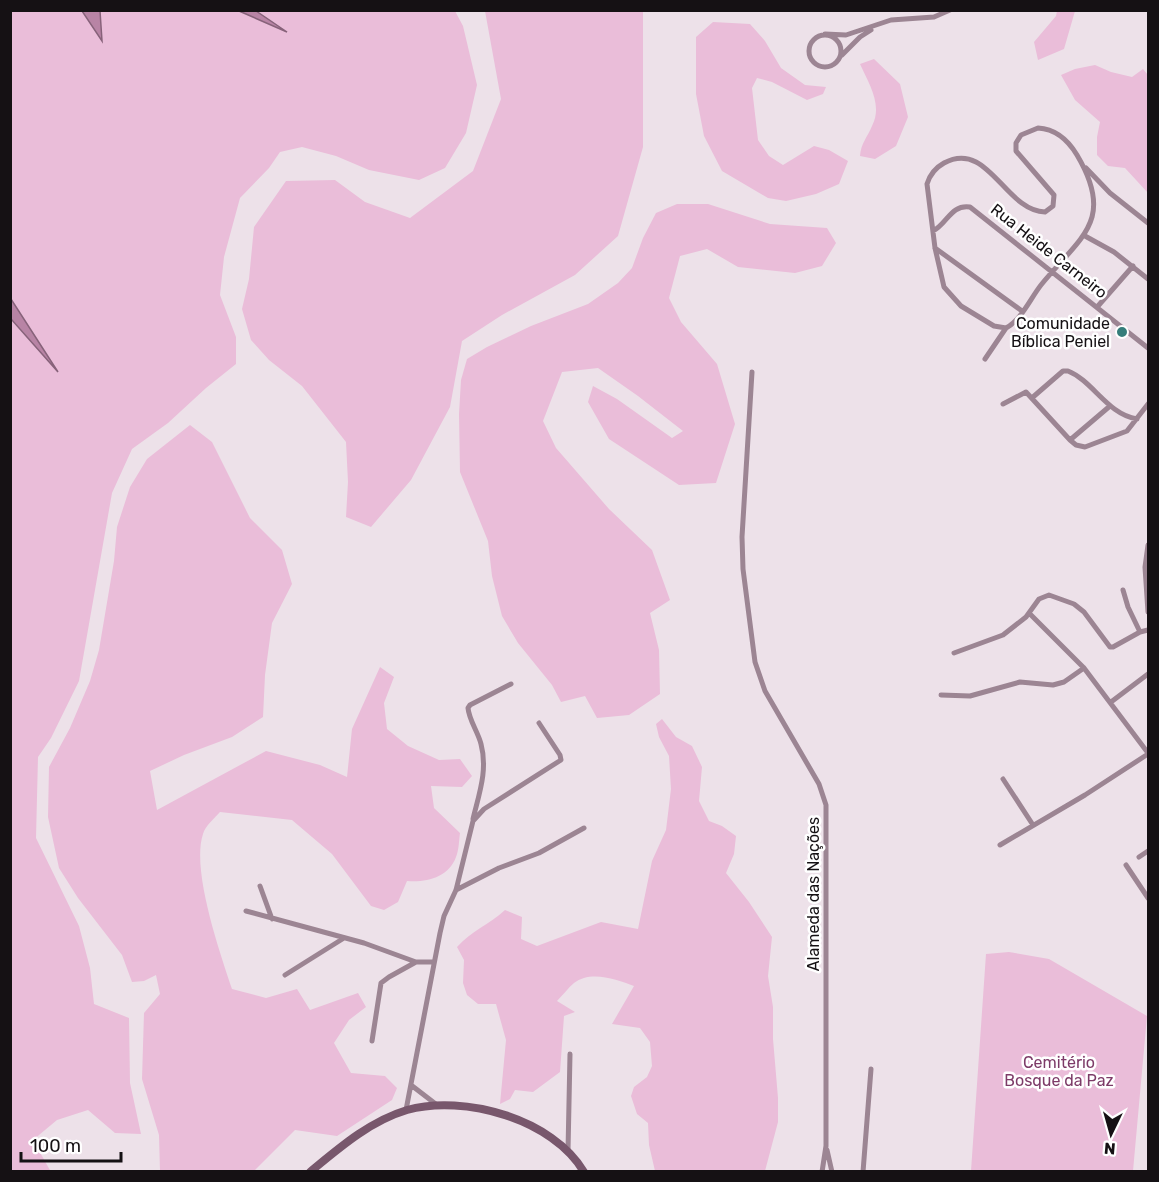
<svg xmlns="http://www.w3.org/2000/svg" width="1159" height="1182" viewBox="0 0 1159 1182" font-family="Rubik,sans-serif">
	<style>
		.green { fill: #eabdd9 }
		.water { fill: #b884a5; stroke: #87627a; stroke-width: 1.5 }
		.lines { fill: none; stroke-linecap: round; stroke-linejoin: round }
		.minor { stroke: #9c8593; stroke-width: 5 }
		.secondary { stroke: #78576c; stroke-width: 8 }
		.poi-dot { fill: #357d7a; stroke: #fff; stroke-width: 2 }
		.labels { text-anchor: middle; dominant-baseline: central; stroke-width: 5; stroke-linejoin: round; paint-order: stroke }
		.street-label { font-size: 16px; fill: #151114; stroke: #fff }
		.poi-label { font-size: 16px; fill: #151114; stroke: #fff; text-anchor: end }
		.park-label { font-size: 16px; fill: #7d3b68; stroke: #fff }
	</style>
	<rect width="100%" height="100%" fill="#ede1e9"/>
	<path class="green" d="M11 11H82L102 40 100 11H239L283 30 256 11H455L463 26 477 85 466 133 445 168 419 180 369 170 336 156 302 147 280 152 269 168 240 198 224 257 220 295 236 337V364L206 388 168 423 132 449 112 493 79 681 51 738 38 757 36 838 79 926 90 968 94 1004 129 1018 130 1083 141 1134 115 1133 88 1110 57 1120 33 1140 51 1172 10 1171V319L55 367 11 299Z
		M485 11H643V147L618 236 575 275 502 315 462 341 450 407 411 480 371 527 346 517 348 482 346 442 302 386 269 360 251 340 242 309 249 279 254 227 286 181 335 180 365 202 410 218 473 171 501 99Z
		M1057 11H1075L1064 49 1038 60 1034 42 1056 16Z
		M713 22 750 24 765 41 781 68 805 85 826 87 823 94 807 100 772 82 757 78 752 88 758 140 769 156 783 165 814 146 829 150 848 161 839 184 816 194 786 201 768 198 722 171 704 136 696 94V37Z
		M874 59 900 84 908 117 896 146 875 159 860 156C861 143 867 138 872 126 883 105 869 84 860 64Z
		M1095 65 1111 72 1132 77 1143 69 1148 75V193L1125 168 1108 166 1097 155V137L1100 122 1075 100 1061 75 1075 69Z
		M677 204H708L770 224 827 228 836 243 822 266 795 273 738 267 707 249 680 256 669 298 681 322 717 364 735 424 716 483 679 485 609 439 588 402 593 386 617 399 672 438 683 431 638 396 598 368 562 372 543 421 556 448 609 509 652 550 670 600 650 613 659 650 660 694 629 715 597 718 585 696 561 702 552 685 518 643 502 616 492 576 488 541 460 472 459 414 461 380 467 359 487 347 531 326 588 304 618 283 632 268 643 238 656 213Z
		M190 425 212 442 250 518 282 550 292 584 272 623 265 675 263 717 232 737 184 755 150 771 157 810 266 751 320 765 347 777 352 729 380 667 394 677 384 703 387 729 408 746 439 760 460 759 472 776 462 787 431 786 434 808 460 833C459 840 459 850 456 857 449 877 426 883 407 881L398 902 384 910 371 906 332 854 292 820 220 812C215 818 205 826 203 834 191 870 220 953 232 989L266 998 297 989 310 1010 358 993 366 1007 349 1020 334 1043 351 1073 385 1076 397 1088 392 1100 337 1136 295 1130 254 1171H160L159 1135 142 1079 144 1013 160 994 156 975 144 981 132 982 122 955 78 898 59 868 48 817 49 767 70 728 90 681 99 650 114 561 117 527 130 487 147 459Z
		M662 719 676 737 692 746 702 767 699 801 709 821 722 826 736 836 734 854 726 873 749 902 772 937 768 976 773 1007V1039L778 1098V1122L765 1171H655L649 1145 648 1123 637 1114 631 1096 634 1087 647 1077 652 1066 650 1042 640 1028 612 1024 634 986C617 979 590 970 574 983 568 988 563 995 557 1001L575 1012 564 1016 560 1072 533 1092 515 1090 510 1099 500 1104 506 1040 496 1004H478L467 995 463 983 464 960 457 947C471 931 490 924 505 910L522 917 521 939 537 946 601 922 638 929 652 861 666 830 671 789 669 756 659 737 656 724Z
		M1009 952 1049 959 1147 1016 1133 1171H971L986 954Z"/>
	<path class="water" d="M82 11H100L102 41Z
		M239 11H256L287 32Z
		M10 299H11L58 372 11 319Z"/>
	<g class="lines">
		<path class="minor" d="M825 34 846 35 891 20 934 17 950 10
			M809 51a16 16 0 1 1 32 0a16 16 0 1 1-32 0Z
			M842 55 860 37 871 30
			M1038 128C1056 129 1068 140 1077 155 1116 221 1080 237 1041 285 1030 299 1022 319 1006 328L994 326 961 306 944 287 935 248 927 184C930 174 935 168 944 163 988 139 1005 211 1045 212L1053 206 1054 195 1016 151V143L1021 135Z
			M1086 168 1110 193 1148 223
			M933 231C947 224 951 204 970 207L1148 348
			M1085 236 1114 252 1148 279
			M935 248 1022 311
			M1098 306 1133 266
			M985 359 1006 328
			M752 372 742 537 743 569 755 662 765 691 819 784 826 805V1146L822 1172
			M1033 397 1063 371H1068C1093 381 1107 414 1137 419
			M1003 404 1026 392 1070 440 1076 445 1085 447 1127 431 1148 404
			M1070 440 1110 406
			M1148 545 1145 567 1148 612
			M1123 590 1128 607 1140 632 1148 630
			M1029 613 1084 668 1148 753
			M954 653 1003 635 1026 617 1039 599 1049 595 1074 604 1084 612 1110 647H1113L1140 632
			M941 695 970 696 1020 682 1053 685 1064 682 1084 668
			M1111 702 1148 674
			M1003 779 1033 825
			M473 819C479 794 488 770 481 744 478 732 469 720 468 708L470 705 511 684
			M1000 845 1085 795 1148 754
			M1139 857 1148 851
			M1126 865 1148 898
			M260 886 272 919
			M456 890 499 868 539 853 584 828
			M246 911 364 943 416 962H434
			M285 975 344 938
			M372 1041 381 983 389 977 416 962
			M411 1085 437 1105
			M406 1110 440 933 444 916 456 890 473 821 484 809 561 760 560 755 539 723
			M827 1150 832 1172
			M568 1151 570 1054
			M863 1172 871 1069"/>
		<path class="secondary" d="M310 1172C339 1148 370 1121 407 1110 464 1094 553 1119 584 1172"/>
	</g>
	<circle class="poi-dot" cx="1122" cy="332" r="6"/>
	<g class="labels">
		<g class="street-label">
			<text transform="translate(1049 251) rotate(38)">Rua Heide Carneiro</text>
			<text transform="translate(813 894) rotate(-90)">Alameda das Nações</text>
		</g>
		<g class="poi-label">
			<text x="1110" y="323">Comunidade<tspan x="1110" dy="18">Bíblica Peniel</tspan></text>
		</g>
		<g class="park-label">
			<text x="1059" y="1062">Cemitério<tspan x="1059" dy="18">Bosque da Paz</tspan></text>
		</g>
	</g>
	<rect width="1159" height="1182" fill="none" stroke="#151114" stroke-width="24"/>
	<g transform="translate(1111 1134) rotate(185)" stroke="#ffffff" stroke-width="4.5" paint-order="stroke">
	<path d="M0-4.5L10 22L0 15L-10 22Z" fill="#151114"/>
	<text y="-9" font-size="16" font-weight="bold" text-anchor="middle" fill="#151114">N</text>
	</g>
	<path d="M21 1152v9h100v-9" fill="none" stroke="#151114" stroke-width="3"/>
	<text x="30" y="1152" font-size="18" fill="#151114" stroke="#ffffff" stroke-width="4.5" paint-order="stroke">100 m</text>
</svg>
